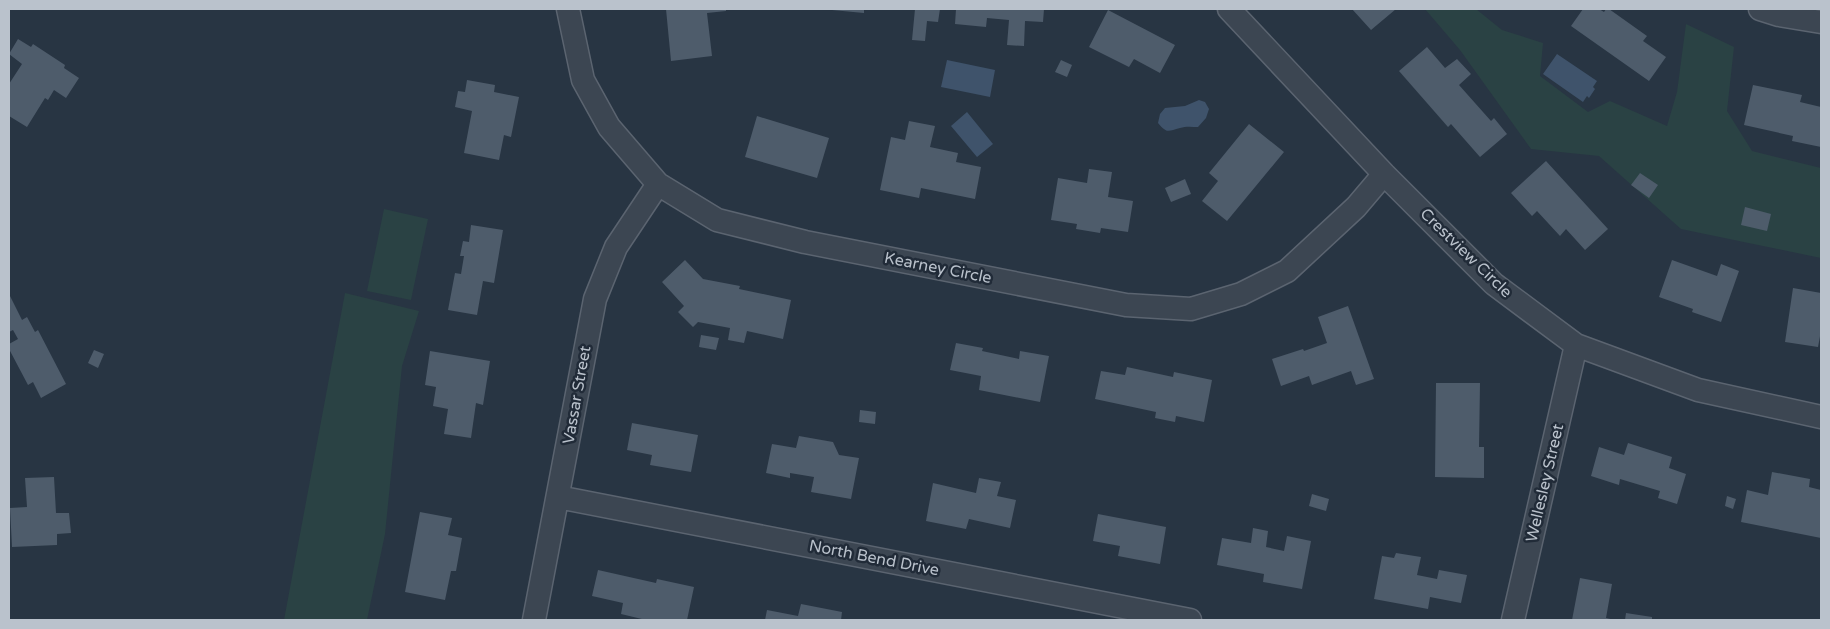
<svg xmlns="http://www.w3.org/2000/svg" width="1830" height="629" viewBox="0 0 1830 629" font-family="'Varela Round',sans-serif">
	<style>
		.green { fill: #2a4244 }
		.water { fill: #3f536b }
		.building { fill: #4e5c6b }
		.lines { fill: none; stroke-linecap: round; stroke-linejoin: round }
		.minor-casing { stroke: #5b6470; stroke-width: 25 }
		.minor { stroke: #3c4652; stroke-width: 22 }
		.labels { text-anchor: middle; dominant-baseline: central; stroke-width: 5; stroke-linejoin: round; paint-order: stroke }
		.street-label { font-size: 16px; fill: #bac2cc; stroke: #212b38 }
	</style>
	<rect width="100%" height="100%" fill="#283543"/>
	<path class="green" d="M1425 9H1476L1502 30 1543 43 1540 76 1588 112 1610 101 1667 126 1677 92 1686 24 1734 47 1727 111 1752 151 1821 168V258L1681 229 1599 156 1531 149 1460 50Z
		M384 209 428 219 411 300 367 291Z
		M345 293 419 311 402 366 385 534 367 620H284Z"/>
	<path class="water" d="M1557 54 1597 81 1593 87 1595 89 1589 98 1587 96 1583 102 1543 74Z
		M947 60 995 70 990 97 941 87Z
		M1199 100 1205 102 1209 109 1206 118 1198 127C1192 127 1186 126 1180 128 1168 131 1167 134 1158 123L1160 114 1165 108 1185 106Z
		M967 112 993 144 977 157 951 126Z"/>
	<path class="building" d="M666 9H726V11L707 13 712 56 671 61Z
		M832 9H864V13L832 10Z
		M915 9H940L938 22 927 21 925 41 912 40Z
		M956 9H1044L1043 22 1025 21 1024 46 1007 45 1009 20 987 18 986 27 955 24Z
		M1352 9H1396L1371 30Z
		M1583 9H1599L1604 12 1606 9H1609L1647 36 1643 41 1666 57 1649 81 1571 26Z
		M1108 10 1175 45 1160 73 1134 59 1129 67 1089 47Z
		M18 39 31 47 33 44 65 65 64 68 79 78 66 98 54 90 48 100 45 98 27 127 9 116V84L22 64 9 54Z
		M1427 47 1445 68 1457 59 1471 74 1459 85 1491 121 1494 118 1507 134 1480 157 1451 124 1448 127 1399 71Z
		M1061 60 1072 65 1067 77 1055 72Z
		M467 80 495 85 494 92 519 97 511 137 504 135 499 160 464 153 472 111 455 107 458 91 465 92Z
		M1753 85 1802 95 1800 102 1821 107V147L1792 141 1793 136 1744 125Z
		M757 116 829 138 817 178 745 157Z
		M909 121 935 126 930 147 958 153 956 162 981 167 975 199 921 188 919 198 880 190 891 137 905 140Z
		M1249 124 1284 152 1227 221 1202 201 1218 181 1209 173Z
		M1546 161 1608 229 1585 250 1566 229 1560 236 1537 211 1532 216 1511 193Z
		M1089 169 1112 172 1108 197 1133 201 1128 232 1101 228 1100 233 1076 229 1077 224 1051 220 1058 178 1087 183Z
		M1640 173 1658 185 1649 198 1631 185Z
		M1185 179 1191 194 1171 202 1165 188Z
		M1745 207 1771 214 1767 231 1741 225Z
		M471 225 503 230 494 283 483 281 477 315 448 310 455 273 461 274 464 256H460L463 241 469 242Z
		M685 260 703 279 740 286 739 289 791 300 783 339 747 331 744 343 728 340 730 328 698 322 693 327 678 312 684 306 662 282Z
		M1672 260 1717 276 1721 264 1739 271 1721 322 1692 312 1693 309 1659 297Z
		M1793 288 1821 293V331L1818 347 1785 342Z
		M9 294 22 320 27 317 35 332 38 330 66 384 41 398 33 382 28 385 9 349V344L18 339 13 330 9 332Z
		M1348 306 1374 379 1356 385 1351 371 1312 385 1309 376 1281 386 1272 359 1303 349 1304 351 1327 343 1318 317Z
		M701 335 719 338 716 350 699 347Z
		M956 343 983 348 982 351 1019 359 1020 351 1049 356 1040 402 979 390 981 376 950 370Z
		M94 350 104 354 98 368 88 363Z
		M430 351 490 361 483 405 476 403 471 438 444 434 448 409 433 406 436 387 425 385Z
		M1127 367 1173 377 1174 372 1212 380 1204 422 1176 416 1175 422 1155 418 1156 412 1095 399 1101 371 1125 375Z
		M1436 383H1480L1479 447H1484V478L1435 477Z
		M860 410 876 412 875 424 859 422Z
		M632 423 698 435 691 472 650 465 652 455 627 450Z
		M799 436 833 442 839 455 859 458 851 499 811 492 814 477 790 473V478L766 473 772 444 796 448Z
		M1628 443 1672 457 1669 468 1686 474 1677 504 1658 498 1660 491 1620 479 1619 485 1591 476 1599 447 1624 455Z
		M1772 472 1810 479 1809 487 1821 490V538L1741 522 1747 490 1768 495Z
		M54 477 56 513H69L71 533 57 534V545L12 547 10 508 27 507 25 478Z
		M979 478 1001 482 997 496 1016 500 1010 528 969 519 966 529 926 521 933 483 976 493Z
		M1312 494 1329 499 1326 511 1309 506Z
		M1727 496 1736 499 1733 509 1725 506Z
		M420 512 452 518 448 535 462 538 456 571H451L445 600 405 592Z
		M1098 514 1166 527 1160 564 1118 556 1120 546 1093 541Z
		M1253 528 1268 531 1266 547 1284 551 1287 536 1311 541 1302 589 1263 582 1264 574 1217 565 1222 538 1251 543Z
		M1396 553 1421 557 1417 575 1437 579 1439 570 1467 575 1461 603 1430 597 1428 609 1374 599 1382 556 1394 558Z
		M598 570 656 583 657 579 694 587 687 620H646L621 614 623 603 592 596Z
		M1580 578 1612 584 1606 618 1615 620H1572Z
		M801 604 842 612 841 620H765L767 610 798 616Z
		M1626 613 1652 617V620H1625Z"/>
	<g class="lines">
		<g class="minor-casing">
			<path id="minor" d="M568 9 583 80 609 127 658 184 717 220 805 242 1126 305 1191 309 1241 294 1287 271 1356 207 1384 174
				M1229 9 1384 174 1494 284 1576 345 1698 390 1821 417
				M1760 9 1779 15 1821 22
				M558 497 1190 620
				M534 620 595 299 616 247 658 184
				M1513 620 1576 345"/>
		</g>
		<use href="#minor" class="minor"/>
	</g>
	<g class="labels">
		<g class="street-label">
			<text transform="translate(1466 253) rotate(44)">Crestview Circle</text>
			<text transform="translate(938 268) rotate(11)">Kearney Circle</text>
			<text transform="translate(577 395) rotate(-80)">Vassar Street</text>
			<text transform="translate(1545 483) rotate(-77)">Wellesley Street</text>
			<text transform="translate(874 558) rotate(11)">North Bend Drive</text>
		</g>
	</g>
	<rect width="1830" height="629" fill="none" stroke="#bac2cc" stroke-width="20"/>
</svg>
